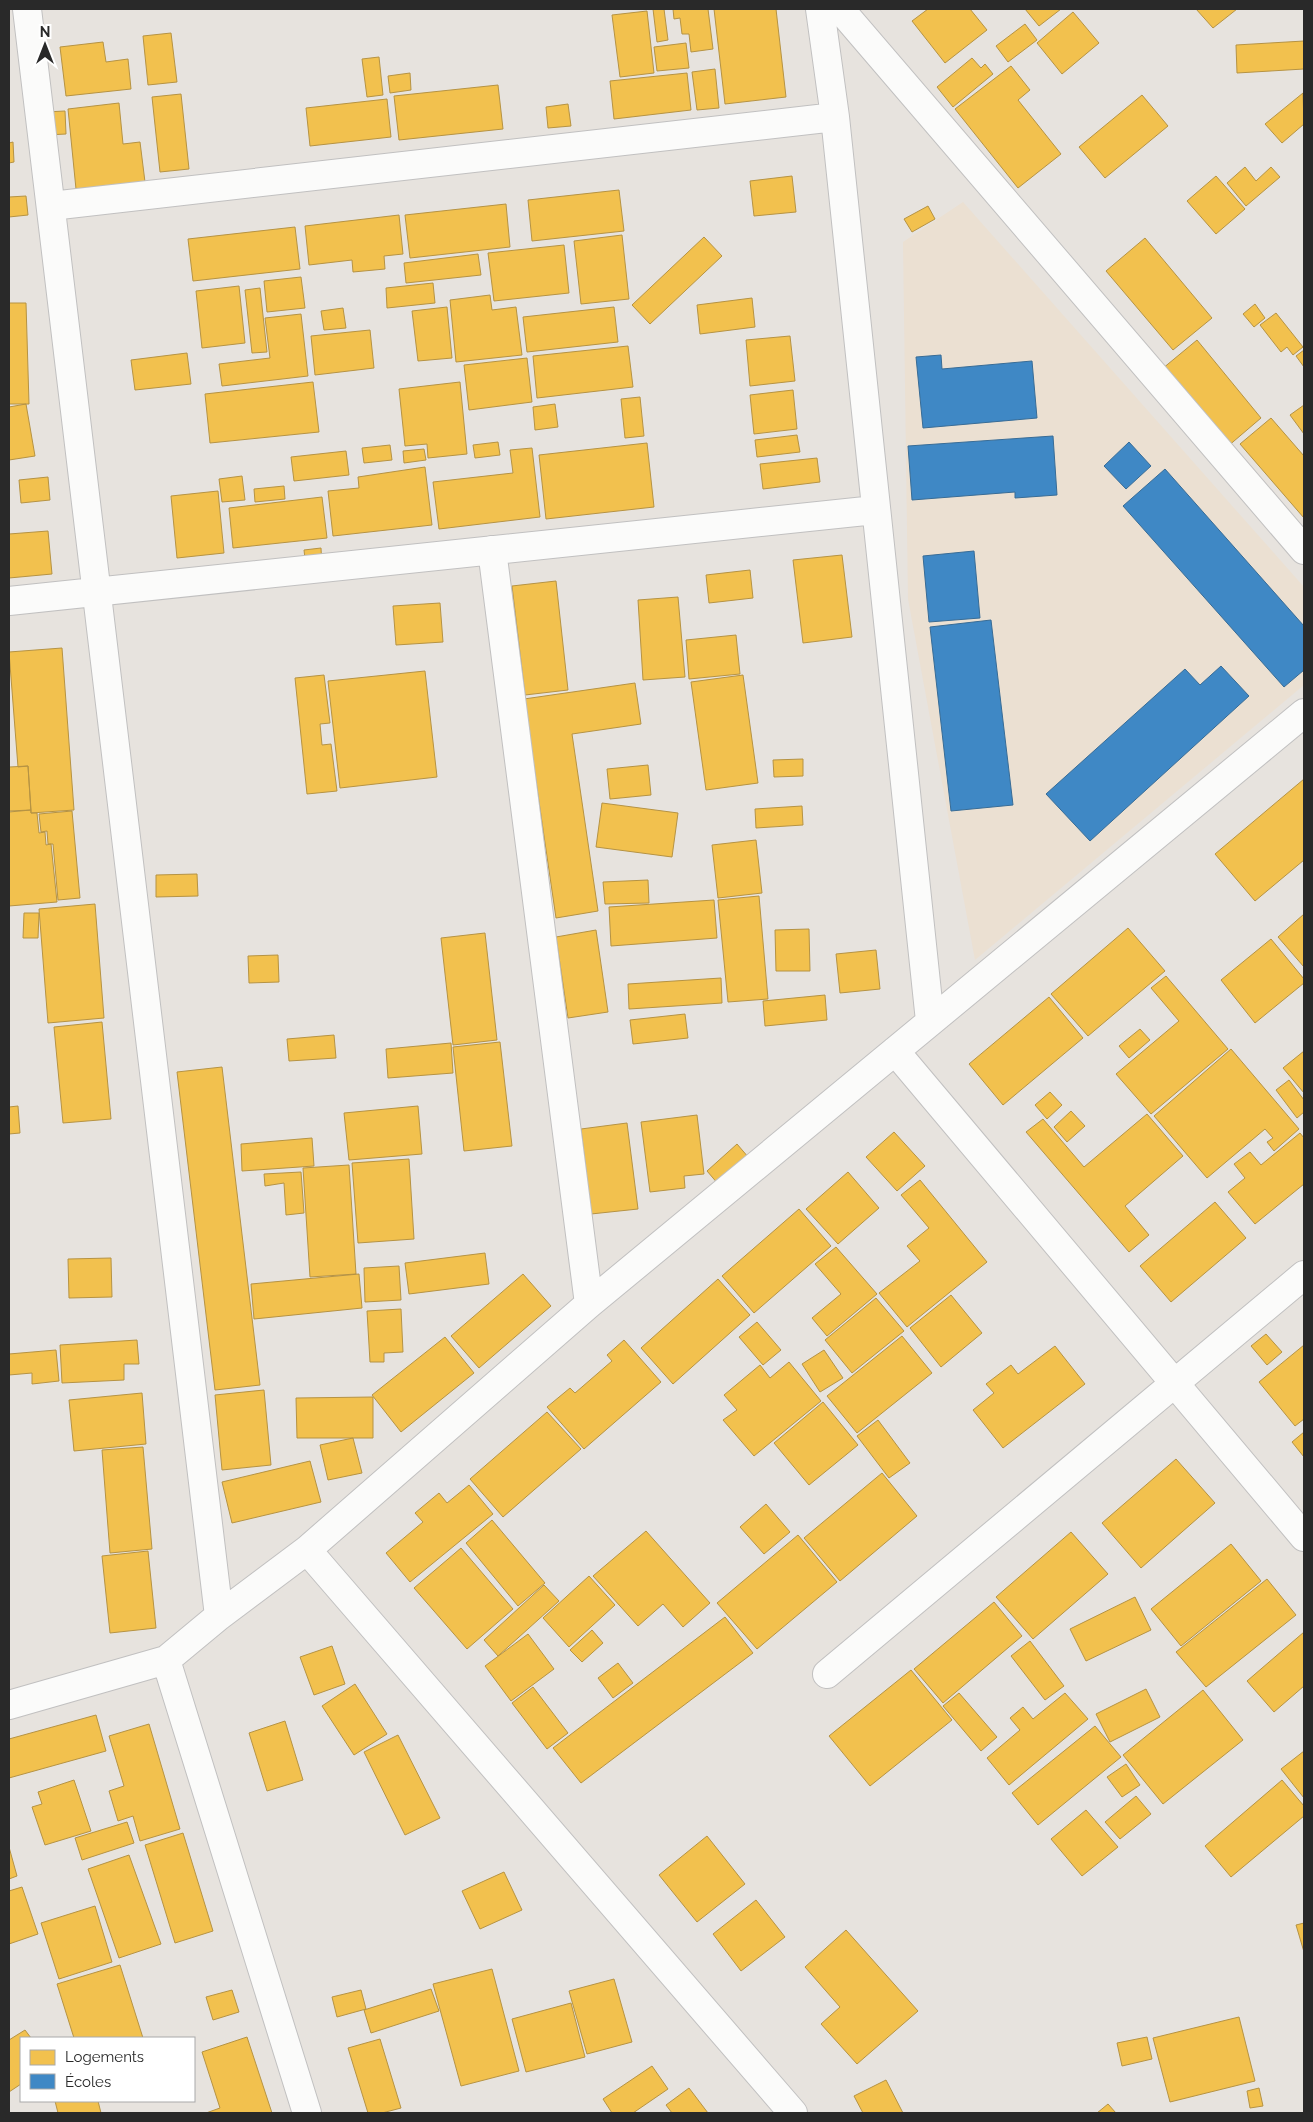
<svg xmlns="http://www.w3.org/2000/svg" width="1313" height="2122" viewBox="0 0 1313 2122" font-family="Raleway,sans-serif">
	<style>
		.education { fill: #ebe0d2 }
		.homes { fill: #f2c14e; stroke: #b69343 }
		.schools { fill: #3f88c5; stroke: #386c96 }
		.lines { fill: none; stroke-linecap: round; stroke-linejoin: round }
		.minor-casing { stroke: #c1c0c0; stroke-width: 30 }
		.minor { stroke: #fbfbfa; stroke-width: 28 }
	</style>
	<rect width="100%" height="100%" fill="#e7e3de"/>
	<path class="education" d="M963 202 1304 587V685L975 960 908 599 903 242Z"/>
	<path class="homes" d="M653 9H664L668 40 657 42Z
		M673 9H708L713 49 691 52 689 34H682L680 18 674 19Z
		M714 9H776L786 97 725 104Z
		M928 9H970L987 30 945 63 912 21Z
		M1025 9H1061L1039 26Z
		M1196 9H1237L1213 28Z
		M647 11 654 73 620 77 612 15Z
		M1073 12 1099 43 1062 74 1037 43Z
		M1025 24 1037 40 1008 62 996 46Z
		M171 33 177 82 148 85 143 36Z
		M1304 41V69L1237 73 1236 45Z
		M103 42 106 62 128 59 131 89 66 96 60 47Z
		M686 43 689 68 657 71 654 47Z
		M379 57 383 95 367 97 362 59Z
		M972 58 981 68 985 64 993 74 953 107 937 87Z
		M1011 66 1030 90 1018 100 1061 154 1018 188 955 109Z
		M715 69 719 108 697 110 692 72Z
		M410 73 411 90 390 93 388 76Z
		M687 73 691 110 614 119 610 81Z
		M498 85 503 129 399 140 394 96Z
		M1303 93 1304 124 1282 143 1265 124Z
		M181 94 189 169 160 172 152 97Z
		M1142 95 1168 126 1105 178 1079 147Z
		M387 99 391 137 310 146 306 108Z
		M119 103 123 144 140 142 145 182 76 189 68 109Z
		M568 104 571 126 548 128 546 107Z
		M65 111 66 134 47 135 45 112Z
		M13 142 14 162 9 163V143Z
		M1245 167 1256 181 1271 167 1280 177 1246 206 1227 183Z
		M792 176 796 212 754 216 750 181Z
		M1216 176 1245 209 1216 234 1187 201Z
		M619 190 624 231 532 241 528 200Z
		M26 196 28 215 9 217V197Z
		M506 204 510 247 410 258 405 215Z
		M928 206 935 219 912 232 904 219Z
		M399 215 403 254 384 256 385 269 353 272 352 260 309 265 305 226Z
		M295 227 300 269 193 281 188 239Z
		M622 235 629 299 581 304 574 241Z
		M704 237 722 256 650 324 632 305Z
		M1145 238 1212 318 1173 350 1106 271Z
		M564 245 569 293 494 301 488 253Z
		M478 254 481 275 406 283 404 263Z
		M301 277 305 308 267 312 264 281Z
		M433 283 435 303 387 308 386 288Z
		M239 286 245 343 202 348 196 291Z
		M260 288 267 352 252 353 245 290Z
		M490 295 492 310 516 307 522 355 456 362 450 300Z
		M752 298 755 327 700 334 697 305Z
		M9 303H26L29 404H9Z
		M1255 304 1265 318 1254 327 1243 314Z
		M447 307 452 358 418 361 412 311Z
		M614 307 618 342 527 352 523 317Z
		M343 308 346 328 324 330 321 311Z
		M1276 313 1303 347 1293 355 1287 347 1281 352 1260 325Z
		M301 314 308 376 222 386 219 364 270 358 265 318Z
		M370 330 374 368 315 375 311 336Z
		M790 336 795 381 750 386 746 340Z
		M1197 340 1261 418 1227 447 1162 369Z
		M628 346 633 387 537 398 533 356Z
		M1304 350V367L1296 356Z
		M187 353 191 384 135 390 131 360Z
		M527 358 532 402 469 410 464 365Z
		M313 382 319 432 210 443 205 394Z
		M460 382 467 454 428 458 427 444 405 446 399 389Z
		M793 390 797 429 754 434 750 395Z
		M640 397 644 436 625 438 621 399Z
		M26 404 35 456 9 460V407Z
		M555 404 558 427 535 430 533 407Z
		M1304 405V434L1290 415Z
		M1271 418 1304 456V518L1240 444Z
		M797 435 800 452 757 457 755 440Z
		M498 442 500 455 475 458 473 445Z
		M647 443 654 507 546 519 539 455Z
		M390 445 392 460 364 463 362 448Z
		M532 448 540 517 439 529 433 482 513 473 510 450Z
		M424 449 426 460 404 463 403 451Z
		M346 451 349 475 294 481 291 457Z
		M817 458 820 482 763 489 760 464Z
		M425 467 432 525 333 536 328 491 359 488 358 477Z
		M242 476 245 500 222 502 219 479Z
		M48 477 50 500 21 503 19 480Z
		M284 486 285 499 255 502 254 489Z
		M218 491 224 553 177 558 171 496Z
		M322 497 327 538 233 548 229 508Z
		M48 531 52 574 9 578V534Z
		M321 548 322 566 306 567 304 550Z
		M842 555 852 637 803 643 793 560Z
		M750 570 753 598 709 603 706 575Z
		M556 581 568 690 525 695 512 586Z
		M678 597 685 677 643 680 638 600Z
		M440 603 443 642 396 645 393 606Z
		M736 635 740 674 689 679 686 640Z
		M62 648 74 810 31 813 28 766 18 767 9 652Z
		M425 671 437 777 340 788 328 681Z
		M324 675 330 723 320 724 322 745 331 744 337 791 307 794 295 678Z
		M743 675 758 783 706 790 691 682Z
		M635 683 641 724 572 734 598 911 556 918 524 699Z
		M803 759V776L774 777 773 760Z
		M648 765 651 795 610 799 607 769Z
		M28 766 31 810 9 811V767Z
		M1304 779V860L1255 901 1215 854Z
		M602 803 678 813 672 857 596 847Z
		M802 806 803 825 756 828 755 809Z
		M31 810V813H37L39 833 45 832 46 845 51 844 57 902 9 906V812Z
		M72 811 80 898 58 900 53 844H48L47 831 41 832 39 814Z
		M756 840 762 893 718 898 712 845Z
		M197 874 198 896 156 897V875Z
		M648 880 649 903 605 904 603 882Z
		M759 896 768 999 728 1002 718 900Z
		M714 900 717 938 611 946 609 907Z
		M95 904 104 1018 48 1023 39 909Z
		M24 913H39L38 938H23Z
		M1304 914V967L1278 937Z
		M1128 928 1165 971 1088 1036 1051 994Z
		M809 929 810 971H776L775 930Z
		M596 930 608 1012 568 1018 556 937Z
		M485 933 497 1040 453 1045 441 938Z
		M1271 939 1304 979V983L1255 1023 1221 980Z
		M876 950 880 989 840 993 836 954Z
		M278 955 279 982 249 983 248 956Z
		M1166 976 1228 1049 1151 1114 1116 1074 1179 1021 1151 988Z
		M721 978 722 1003 629 1009 628 984Z
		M825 995 827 1020 765 1026 763 1001Z
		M1049 997 1083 1038 1003 1105 969 1064Z
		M685 1014 688 1038 633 1044 630 1020Z
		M102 1022 111 1119 63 1123 54 1027Z
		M1140 1029 1150 1040 1129 1058 1119 1046Z
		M334 1035 336 1058 289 1061 287 1039Z
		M500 1042 512 1146 464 1151 453 1047Z
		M451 1043 453 1073 388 1078 386 1049Z
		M1231 1049 1299 1129 1274 1151 1267 1142 1273 1138 1265 1129 1207 1178 1154 1116Z
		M1304 1051V1093L1283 1068Z
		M222 1067 260 1385 215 1390 177 1072Z
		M1289 1080 1304 1100V1112L1297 1118 1276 1090Z
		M1050 1092 1062 1105 1047 1119 1035 1105Z
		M18 1106 20 1133 9 1134V1107Z
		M418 1106 422 1154 349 1160 344 1113Z
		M1071 1111 1085 1126 1067 1142 1054 1127Z
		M1147 1114 1183 1156 1125 1206 1149 1235 1129 1252 1026 1132 1043 1119 1084 1167Z
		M697 1115 704 1174 684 1176 685 1188 650 1192 641 1122Z
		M627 1123 638 1209 591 1214 581 1129Z
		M894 1132 925 1166 897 1191 866 1157Z
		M1300 1133 1304 1138V1184L1255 1224 1228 1192 1245 1178 1234 1164 1250 1152 1261 1165Z
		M312 1138 314 1166 242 1171 241 1144Z
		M737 1144 749 1158 719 1185 707 1171Z
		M409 1159 414 1239 358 1243 352 1163Z
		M349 1165 356 1274 310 1277 303 1168Z
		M301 1172 304 1213 286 1215 284 1183 265 1186 264 1174Z
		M848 1172 879 1208 838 1244 806 1209Z
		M920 1180 987 1262 907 1327 879 1293 920 1261 907 1246 929 1228 901 1195Z
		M1215 1202 1246 1238 1171 1302 1140 1266Z
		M799 1209 831 1246 754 1313 722 1276Z
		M836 1247 877 1294 827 1336 812 1318 841 1294 815 1264Z
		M485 1253 489 1284 409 1294 405 1263Z
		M111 1258 112 1297 69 1298 68 1259Z
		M399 1266 401 1300 365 1302 364 1268Z
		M359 1274 362 1308 254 1319 251 1284Z
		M523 1274 551 1306 479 1368 451 1336Z
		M718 1279 750 1315 673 1384 641 1348Z
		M951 1295 982 1333 941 1367 910 1328Z
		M876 1298 904 1331 852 1373 825 1340Z
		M401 1309 403 1352 384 1353V1362H370L367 1311Z
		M757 1322 781 1350 763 1365 739 1337Z
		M1266 1334 1282 1352 1267 1365 1251 1346Z
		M902 1336 932 1373 857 1433 827 1396Z
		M445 1337 474 1373 401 1432 372 1395Z
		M137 1340 139 1364H124V1380L62 1383 60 1345Z
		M624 1340 661 1382 584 1449 547 1407 570 1388 575 1393 612 1361 607 1355Z
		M1304 1345V1419L1295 1426 1259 1382Z
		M1055 1346 1085 1384 1003 1448 973 1410 994 1393 986 1384 1011 1365 1018 1374Z
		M56 1350 59 1381 32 1384V1373L9 1375V1354Z
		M824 1350 843 1378 820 1392 802 1364Z
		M789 1362 821 1401 754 1456 723 1420 737 1410 724 1395 760 1365 770 1378Z
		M264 1390 271 1465 222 1470 215 1395Z
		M142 1393 146 1444 74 1451 69 1400Z
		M373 1397V1438H297L296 1398Z
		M823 1402 858 1445 809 1485 774 1443Z
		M547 1412 581 1449 503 1517 470 1479Z
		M878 1420 910 1463 889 1478 857 1436Z
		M1304 1432V1457L1292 1442Z
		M353 1438 362 1473 328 1480 320 1445Z
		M143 1447 152 1549 110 1553 102 1450Z
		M1176 1459 1215 1503 1141 1568 1102 1523Z
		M310 1461 321 1502 232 1523 222 1482Z
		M882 1473 917 1516 840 1581 804 1538Z
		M469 1485 493 1514 410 1582 386 1553 423 1522 415 1513 439 1493 447 1503Z
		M766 1504 790 1532 764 1554 740 1527Z
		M492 1520 545 1583 518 1606 466 1543Z
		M646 1531 710 1603 683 1627 663 1604 638 1626 593 1576Z
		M1071 1532 1108 1574 1033 1639 996 1597Z
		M798 1535 837 1582 757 1649 717 1603Z
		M1231 1544 1261 1581 1181 1646 1151 1609Z
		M461 1548 513 1609 467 1649 414 1588Z
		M148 1551 156 1628 110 1633 102 1556Z
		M589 1576 615 1605 569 1647 543 1618Z
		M1267 1579 1296 1615 1206 1687 1176 1652Z
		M544 1585 559 1601 498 1656 484 1640Z
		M1135 1597 1151 1630 1086 1661 1070 1629Z
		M994 1602 1022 1636 943 1703 914 1669Z
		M725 1617 753 1653 581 1783 553 1748Z
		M592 1630 603 1643 582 1662 570 1650Z
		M1304 1632V1686L1274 1712 1247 1681Z
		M528 1634 554 1669 511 1701 485 1666Z
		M1030 1641 1064 1686 1045 1700 1011 1656Z
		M332 1646 345 1684 314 1695 300 1657Z
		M618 1663 633 1683 613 1698 598 1678Z
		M911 1670 952 1720 870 1786 829 1736Z
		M355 1684 387 1734 354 1755 322 1706Z
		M533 1687 568 1733 547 1749 512 1703Z
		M1146 1689 1160 1717 1110 1742 1096 1714Z
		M1203 1690 1243 1740 1163 1804 1123 1755Z
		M959 1693 997 1737 981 1751 943 1706Z
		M1065 1693 1088 1719 1009 1785 987 1758 1020 1730 1010 1718 1023 1707 1033 1719Z
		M96 1715 106 1751 9 1778V1739Z
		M285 1721 303 1780 267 1791 249 1733Z
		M149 1724 180 1829 140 1841 133 1816 118 1821 109 1791 124 1786 109 1736Z
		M1095 1726 1121 1757 1038 1825 1012 1793Z
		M398 1735 440 1818 405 1835 364 1752Z
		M1304 1751V1798L1281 1769Z
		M1126 1764 1140 1785 1122 1797 1107 1777Z
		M74 1780 91 1831 45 1845 32 1807 42 1804 38 1792Z
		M1282 1780 1304 1806V1816L1231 1877 1205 1846Z
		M1136 1796 1151 1814 1120 1839 1105 1822Z
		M1086 1810 1118 1847 1082 1876 1051 1839Z
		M127 1822 134 1843 82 1860 75 1838Z
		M183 1833 213 1931 175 1943 145 1845Z
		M707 1836 745 1884 697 1922 659 1875Z
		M9 1847 17 1876 9 1879Z
		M129 1855 161 1944 119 1958 88 1869Z
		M504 1872 522 1910 480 1929 462 1891Z
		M22 1887 38 1934 9 1944V1891Z
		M756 1900 785 1937 741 1971 713 1934Z
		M95 1906 112 1962 59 1979 41 1923Z
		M1304 1923V1952L1296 1925Z
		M846 1930 918 2011 857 2064 821 2024 840 2007 805 1967Z
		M120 1965 143 2038H74L57 1984Z
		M492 1969 519 2071 461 2086 433 1984Z
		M614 1979 632 2042 587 2054 569 1991Z
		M431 1989 439 2011 371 2033 364 2010Z
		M232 1990 239 2012 213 2020 206 1997Z
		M361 1990 366 2009 337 2017 332 1997Z
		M571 2003 585 2057 526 2072 512 2019Z
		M1239 2017 1255 2081 1170 2102 1153 2038Z
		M25 2030 31 2038H21V2084L9 2092V2040Z
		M247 2037 272 2113H206L220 2108 202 2052Z
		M1147 2037 1152 2059 1122 2066 1117 2043Z
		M380 2039 401 2108 382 2113H368L348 2048Z
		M652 2066 668 2089 633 2113H612L603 2099Z
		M886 2080 903 2113H863L854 2096Z
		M689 2088 708 2113H672L666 2105Z
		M1259 2088 1263 2106 1250 2108 1247 2091Z
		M55 2101H98L101 2113H58Z
		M1108 2104 1116 2113H1097Z"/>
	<path class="schools" d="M941 355 942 369 1032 361 1037 418 923 428 916 357Z
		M1053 436 1057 495 1015 498V492L912 500 908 446Z
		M1129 442 1151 466 1126 489 1104 466Z
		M1165 469 1304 626V670L1284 687 1123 506Z
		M974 551 980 618 929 622 923 556Z
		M991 620 1013 805 951 811 930 627Z
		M1221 666 1249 696 1090 841 1046 794 1185 669 1200 685Z"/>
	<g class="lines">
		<g class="minor-casing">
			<path id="minor" d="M27 9 219 1616
				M820 9 835 117 930 1021
				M840 9 1304 550
				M51 206 835 117
				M492 550 589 1304
				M9 601 875 510
				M895 1051 1304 1537
				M307 1550 793 2113
				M166 1660 307 2113
				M827 1674 1304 1275
				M9 1705 166 1660 219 1616 307 1550 589 1304 1304 713"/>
		</g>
		<use href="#minor" class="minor"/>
	</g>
	<rect width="1313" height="2122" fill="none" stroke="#292929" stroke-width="20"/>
	<rect x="20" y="2037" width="175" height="65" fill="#ffffff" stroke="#a9a9a9"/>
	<rect x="30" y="2050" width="25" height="15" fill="#f2c14e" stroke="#a9a9a9"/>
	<text x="65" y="2062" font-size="15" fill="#292929">Logements</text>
	<rect x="30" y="2074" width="25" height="15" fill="#3f88c5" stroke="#a9a9a9"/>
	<text x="65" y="2087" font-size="15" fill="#292929">Écoles</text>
	<g transform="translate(45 45)" stroke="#ffffff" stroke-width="4" paint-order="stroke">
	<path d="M0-4L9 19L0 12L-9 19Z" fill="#292929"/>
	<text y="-8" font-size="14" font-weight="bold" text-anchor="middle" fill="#292929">N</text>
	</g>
</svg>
